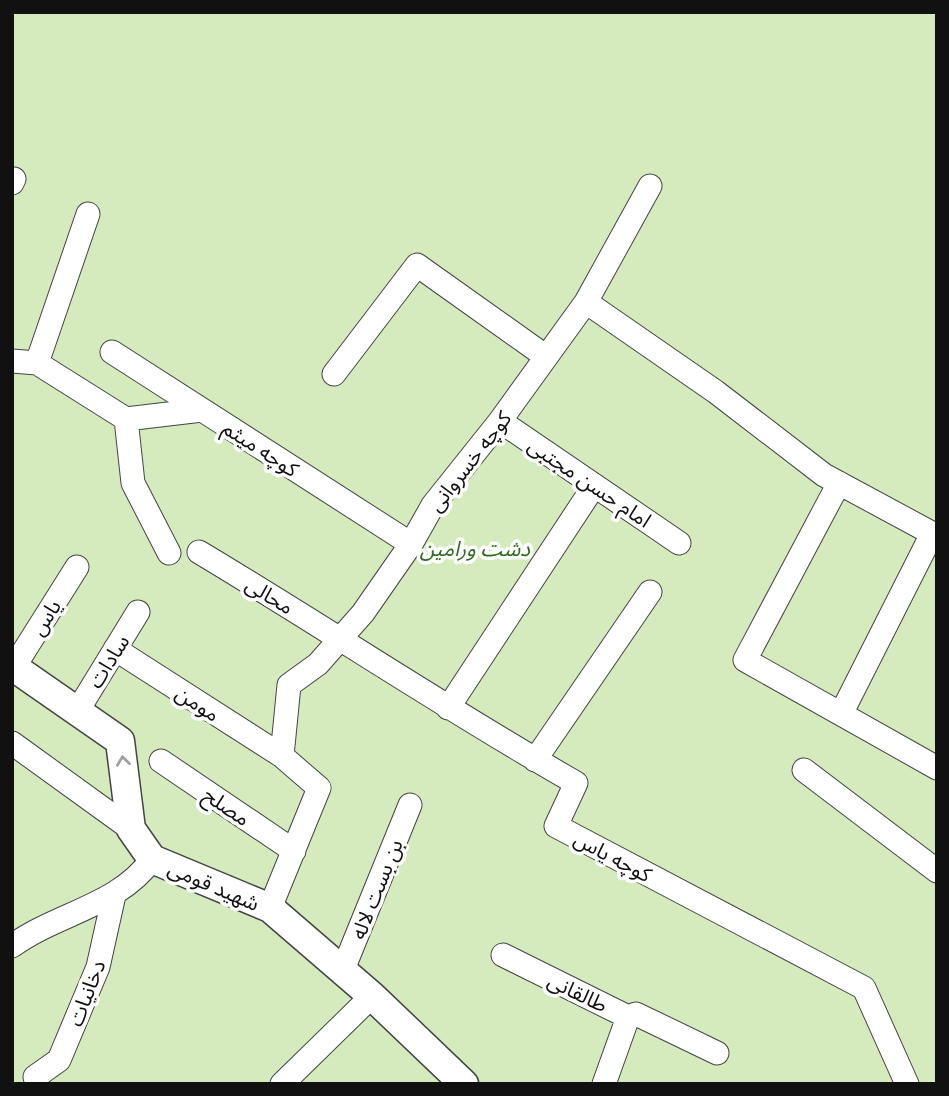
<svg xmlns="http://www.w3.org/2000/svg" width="949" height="1096" viewBox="0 0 949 1096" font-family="'PT Serif','Noto Sans Arabic',serif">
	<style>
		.green { fill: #d5ebbd }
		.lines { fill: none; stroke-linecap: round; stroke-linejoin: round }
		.minor-casing { stroke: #444; stroke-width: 25 }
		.tertiary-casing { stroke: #444; stroke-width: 31 }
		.minor { stroke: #fff; stroke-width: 23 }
		.tertiary { stroke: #fff; stroke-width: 28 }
		.oneway { stroke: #a0a0a0 }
		.labels { text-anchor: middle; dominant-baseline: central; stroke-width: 7; stroke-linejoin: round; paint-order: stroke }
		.street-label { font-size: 21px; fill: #111; stroke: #fff }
		.park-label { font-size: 21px; font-style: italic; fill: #2f6b1f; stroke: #fff }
	</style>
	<rect width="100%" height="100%" fill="#fffdf5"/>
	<path class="green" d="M12 12H937V1084H12Z"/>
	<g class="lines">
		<g class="minor-casing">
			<path id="minor" d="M12 183 14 179
				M586 302 716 392 824 475 937 536
				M112 352 411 544
				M12 361 37 363 126 419
				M37 363 88 214
				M334 374 417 265 545 356
				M500 421 679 543
				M839 483 745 660 937 768
				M199 552C326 628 448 710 576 783L556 826 864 988 907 1084
				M169 553 133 483 126 419 202 410
				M115 649 282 756
				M14 667 77 567
				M448 708 594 486
				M78 710 138 612
				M841 714 932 534
				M12 743 131 829
				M535 760 650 592
				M161 761 294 851
				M804 770 937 871
				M270 908 319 788 282 756 289 685 318 664 363 613 411 544 433 505 500 421 586 302 650 186
				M12 946C57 913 119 906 152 859
				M503 955 628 1017 604 1084
				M342 972 410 805
				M628 1017 636 1014 717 1053
				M35 1077 59 1060 98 967 114 895
				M282 1084 372 996"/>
		</g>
		<g class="tertiary-casing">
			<path id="tertiary" d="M12 666 120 741 131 829 152 859 270 908 372 996 464 1084"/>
		</g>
		<use href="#minor" class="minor"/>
		<use href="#tertiary" class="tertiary"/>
	</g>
	<defs><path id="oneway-chevron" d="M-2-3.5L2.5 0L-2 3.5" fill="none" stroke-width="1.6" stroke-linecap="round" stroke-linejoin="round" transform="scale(1.75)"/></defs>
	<use class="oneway" href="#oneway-chevron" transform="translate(123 761) rotate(-97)"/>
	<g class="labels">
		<g class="street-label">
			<text transform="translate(261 448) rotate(33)">کوچه میثم</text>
			<text transform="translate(469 461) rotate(-52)">کوچه خسروانی</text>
			<text transform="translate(590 482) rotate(34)">امام حسن مجتبی</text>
			<text transform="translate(270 595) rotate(31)">محالی</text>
			<text transform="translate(45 617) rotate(-57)">یاس</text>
			<text transform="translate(108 661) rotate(-58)">سادات</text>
			<text transform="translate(198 703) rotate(33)">مومن</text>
			<text transform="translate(227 806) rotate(34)">مصلح</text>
			<text transform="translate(613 856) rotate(28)">کوچه یاس</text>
			<text transform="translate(214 885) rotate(23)">شهید قومی</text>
			<text transform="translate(376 889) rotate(-68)">بن بست لاله</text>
			<text transform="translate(578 992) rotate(26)">طالقانی</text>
			<text transform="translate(86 993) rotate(-69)">دخانیات</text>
		</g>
		<g class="park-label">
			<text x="475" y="548">دشت ورامین</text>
		</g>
	</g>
	<rect width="949" height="1096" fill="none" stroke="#111111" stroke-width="28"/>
</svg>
